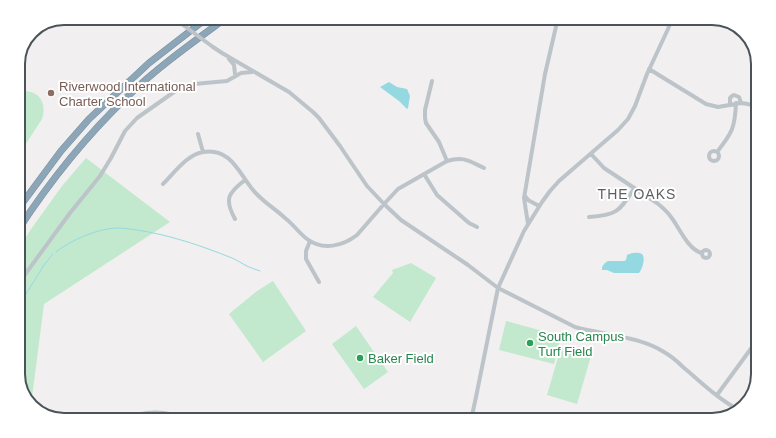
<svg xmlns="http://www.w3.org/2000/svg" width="776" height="438" viewBox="0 0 776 438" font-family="Arial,sans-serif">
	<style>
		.green { fill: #c2e9cd }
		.water { fill: #94d9e1 }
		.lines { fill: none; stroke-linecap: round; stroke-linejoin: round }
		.stream { stroke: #94d9e1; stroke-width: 1 }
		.highway-casing { stroke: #7791a3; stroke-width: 7 }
		.minor { stroke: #bcc4c9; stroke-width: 4 }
		.highway { stroke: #8ca5b7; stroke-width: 6 }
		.minor-bridge { stroke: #bcc4c9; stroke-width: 4 }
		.education-dot { fill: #8d6e63; stroke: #fff; stroke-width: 1.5 }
		.leisure-dot { fill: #2e9e5b; stroke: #fff; stroke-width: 1.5 }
		.labels { text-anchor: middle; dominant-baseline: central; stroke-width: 4; stroke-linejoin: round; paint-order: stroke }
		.education-label { font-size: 13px; fill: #785e54; stroke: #fff; text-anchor: start }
		.leisure-label { font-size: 13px; fill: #27864d; stroke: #fff; text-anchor: start }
		.neighbourhood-label { font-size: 14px; letter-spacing: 1px; fill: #5c5f62; stroke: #fff }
		.rim { fill: none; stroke: #495359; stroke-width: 2 }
	</style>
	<rect width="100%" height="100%" fill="#f1efef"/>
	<path class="green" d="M68 18H99L96 25 94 26 79 19 76 22Z
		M23 91C40 91 47 103 42 119L18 156V92Z
		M86 158 170 222 44 304 31 405 26 399 18 377V251L29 232 62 186Z
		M411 263 436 278 410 322 373 297 393 273 392 270Z
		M273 281 306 331 263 362 229 314 257 291Z
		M506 321 561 336 554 364 499 350Z
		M356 326 388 372 364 389 332 344Z
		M561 347 591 356 577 404 547 395Z"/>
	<path class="water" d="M389 82 397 87 407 89 410 96 408 108 407 109 399 101 380 87Z
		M632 253C634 253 639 252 642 254 646 258 642 270 639 273H614L607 270H602V269C602 265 605 263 608 261H624L626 260 627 255Z"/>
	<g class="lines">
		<path class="stream" d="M56 252C71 240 97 229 116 228 123 228 130 229 137 230 170 235 202 246 232 258 237 260 241 263 245 265 250 268 255 269 260 271
			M18 307 44 265 53 254"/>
		<g class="highway-casing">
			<path id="highway" d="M18 209 61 151 89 119 149 63 207 18
				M18 230C50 181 86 136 128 96 158 67 192 43 226 18"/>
		</g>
		<path class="minor" d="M174 18 179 22
			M351 24 355 18
			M213 47 222 53 289 92 313 112 319 118 340 146 367 186 384 204 401 220 468 265 498 288 575 327C603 335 639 336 664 352 671 356 677 361 683 367 701 382 718 399 739 410
			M229 59 234 65 235 74
			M649 69 706 104 718 107 741 103 748 104 758 108
			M432 81 425 110V118L426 123 439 142 447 161
			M730 104V98L732 96 734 95 739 97 741 103
			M198 134 203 152
			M709 156a5 5 0 1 1 10 0a5 5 0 1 1-10 0Z
			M717 152C732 133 735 128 736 103
			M591 154 604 168 657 203C662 207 667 211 671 217 679 227 688 250 702 253
			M424 174 437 195 469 223 477 227
			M163 184C174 173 188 154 203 152 230 147 239 173 253 190 262 201 274 208 285 218 293 224 299 233 307 239 323 251 343 246 357 235L384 204 398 189 447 161C464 156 469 161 484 168
			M525 196 528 200 539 206
			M589 217C618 215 619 211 634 189
			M235 219C224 199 228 193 245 180
			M528 224 524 198 545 74 558 18
			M310 241 306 251V259L319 282
			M702 254a4 4 0 1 1 8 0a4 4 0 1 1-8 0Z
			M18 284 70 213 100 176 111 158 125 131 137 118 174 92 183 87 194 84 227 81 241 73 252 72
			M717 395 758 339
			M120 420C145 411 164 409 188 420
			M471 420 476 397 498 288 524 231 542 202 550 191 559 181 618 130 628 119 635 106 647 74 668 29 672 18"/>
		<use href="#highway" class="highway"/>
		<path class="minor-bridge" d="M179 22 213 47"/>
	</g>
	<circle class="education-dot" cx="51" cy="93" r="4"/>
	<g class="leisure-dot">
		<circle cx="530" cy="343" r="4"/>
		<circle cx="360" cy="358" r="4"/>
	</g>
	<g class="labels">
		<g class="education-label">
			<text x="59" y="86">Riverwood International<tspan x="59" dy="15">Charter School</tspan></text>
		</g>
		<g class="leisure-label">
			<text x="538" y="336">South Campus<tspan x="538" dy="15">Turf Field</tspan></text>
			<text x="368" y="358">Baker Field</text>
		</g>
		<g class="neighbourhood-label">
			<text x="637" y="194">THE OAKS</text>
		</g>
	</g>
	<path d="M0 0H776V438H0ZM64 25H712A39 39 0 0 1 751 64V374A39 39 0 0 1 712 413H64A39 39 0 0 1 25 374V64A39 39 0 0 1 64 25Z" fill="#fff" fill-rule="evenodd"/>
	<path class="rim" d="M64 25H712A39 39 0 0 1 751 64V374A39 39 0 0 1 712 413H64A39 39 0 0 1 25 374V64A39 39 0 0 1 64 25Z"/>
</svg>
